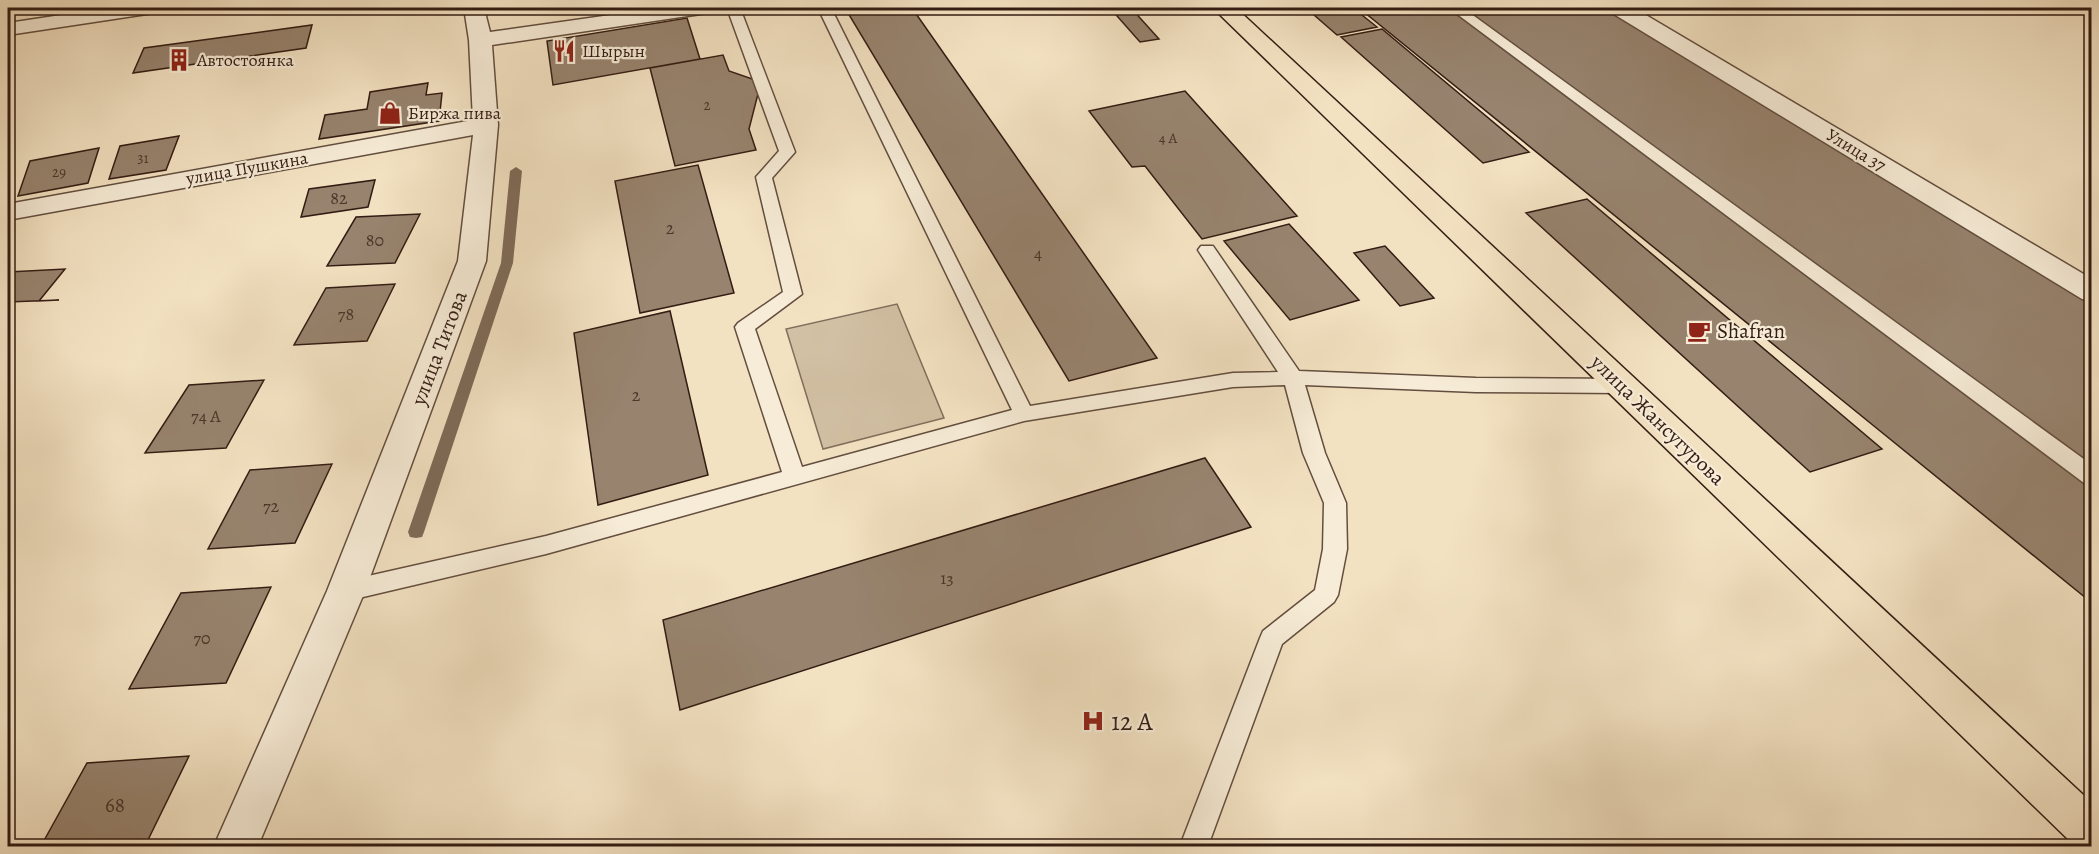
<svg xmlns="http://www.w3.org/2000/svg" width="2099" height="854" viewBox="0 0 2099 854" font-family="Alegreya,serif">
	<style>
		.green { fill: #d2c0a4; stroke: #826e5c; stroke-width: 1.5 }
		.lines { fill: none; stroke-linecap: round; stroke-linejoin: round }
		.stream { fill: #7f6b58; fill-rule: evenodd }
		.building { fill: #97836e; stroke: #331c13; stroke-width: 1.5 }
		.lane-casing { stroke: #634e3f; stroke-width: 3 }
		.street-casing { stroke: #634e3f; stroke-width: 3 }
		.primary-casing { stroke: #331c13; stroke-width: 3 }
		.lane { fill: #f7ecd7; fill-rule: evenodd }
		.street { fill: #f7ecd7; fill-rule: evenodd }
		.primary { fill: #f3e2c2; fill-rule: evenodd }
		.labels { text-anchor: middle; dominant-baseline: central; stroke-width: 4.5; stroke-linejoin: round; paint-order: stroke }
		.far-number-label { font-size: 15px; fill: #4c362a }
		.far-poi-label { font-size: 18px; fill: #331c13; stroke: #f7ecd7; text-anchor: start }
		.far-street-label { font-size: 18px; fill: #331c13; stroke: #f7ecd7 }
		.number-label { font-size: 18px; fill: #4c362a }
		.poi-label { font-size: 21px; fill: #331c13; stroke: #f7ecd7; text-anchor: start }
		.street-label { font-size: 21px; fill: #331c13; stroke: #f7ecd7 }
		.near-number-label { font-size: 21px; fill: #4c362a }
		.near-poi-label { font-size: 26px; fill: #331c13; stroke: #f7ecd7; text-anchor: start }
	</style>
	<rect width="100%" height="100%" fill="#f3e2c2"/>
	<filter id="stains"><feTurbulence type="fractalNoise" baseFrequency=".00333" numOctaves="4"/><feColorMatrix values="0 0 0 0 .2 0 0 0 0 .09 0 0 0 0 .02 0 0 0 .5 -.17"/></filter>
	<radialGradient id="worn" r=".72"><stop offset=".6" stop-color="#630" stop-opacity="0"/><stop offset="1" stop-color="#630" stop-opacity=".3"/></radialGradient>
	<path class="green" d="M897 304 944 418 823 449 786 329Z"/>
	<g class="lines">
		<path class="stream" d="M516 167 522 171 513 263 424 532 422 537 416 538 410 537 408 532 501 263 510 171Z"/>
	</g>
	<path class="building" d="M845 8H912L1157 358 1069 381Z
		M1110 8H1131L1159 39 1140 42Z
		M1306 8H1353L1377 27 1337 35Z
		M1359 8H1634L2092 299V603Z
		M687 18 700 59 553 85 547 41Z
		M312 25 306 48 133 73 144 48Z
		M1382 29 1529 152 1483 163 1341 37Z
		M723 55 729 71 761 82 749 129 756 150 675 166 650 68Z
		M428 83 426 95 442 93 439 121 319 139 325 115 367 109 370 92Z
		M1185 91 1297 216 1202 239 1145 166 1132 167 1089 111Z
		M179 136 166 170 109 179 120 146Z
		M99 148 88 183 18 196 30 161Z
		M698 165 734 293 640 313 615 181Z
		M375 180 368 207 301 217 309 189Z
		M1587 199 1882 449 1810 472 1526 213Z
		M420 214 395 263 327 266 356 217Z
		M1289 224 1359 300 1290 320 1224 241Z
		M1385 246 1434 298 1400 306 1354 253Z
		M65 269 39 301 59 300 8 302V272Z
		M395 284 367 341 294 345 326 288Z
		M670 311 708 475 598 505 574 333Z
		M264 380 226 448 145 453 189 385Z
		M1205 458 1251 527 680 710 663 620Z
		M332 464 295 543 208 549 250 470Z
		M271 587 226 683 129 689 181 593Z
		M189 756 145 846H41L87 763Z"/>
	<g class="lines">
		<g class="lane-casing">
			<path id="lane" d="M727 8H740L795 152 772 178 802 294 755 329 802 467 1012 410 818 8H831L1030 406 1233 373 1278 372 1198 250 1201 246H1213L1299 371 1476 378 1623 379 1630 381 1633 386 1630 391 1623 393 1476 392 1305 385 1325 453 1346 503 1347 549 1338 595 1334 602 1282 644 1208 846H1180L1260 638 1263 631 1315 590 1323 549 1324 503 1303 453 1285 385 1233 387 1024 421 546 554 346 601 338 598 334 591 338 584 346 581 546 536 782 472 735 327 738 323 783 292 756 177 779 151Z
				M1449 8H1463L2092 465V485L2084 483Z"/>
		</g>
		<g class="street-casing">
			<path id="street" d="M108 8H158L155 13 147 14 8 35V23Z
				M464 8H484L490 32 660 8H712L709 13 701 14 492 45 498 125 486 261 365 591 258 846H214L327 591 458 261 473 135 8 220V204L473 120 469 40Z
				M1610 8H1634L2092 279V301L2082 299 1612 13Z"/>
		</g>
		<g class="primary-casing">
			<path id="primary" d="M1213 8H1236L2092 803V846H2075Z"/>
		</g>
		<use href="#lane" class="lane"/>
		<use href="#street" class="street"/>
		<use href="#primary" class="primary"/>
	</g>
	<defs>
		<g id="restaurant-bare" transform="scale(1.8)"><path d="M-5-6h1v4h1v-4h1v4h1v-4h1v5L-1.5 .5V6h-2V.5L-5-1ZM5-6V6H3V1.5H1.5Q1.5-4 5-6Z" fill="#8f2418" stroke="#f7ecd7" stroke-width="2.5" paint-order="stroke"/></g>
		<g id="building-bare" transform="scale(1.8)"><path d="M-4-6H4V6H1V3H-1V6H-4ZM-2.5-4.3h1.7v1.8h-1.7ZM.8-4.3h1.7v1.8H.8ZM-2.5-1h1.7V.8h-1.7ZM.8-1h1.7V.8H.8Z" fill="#8f2418" stroke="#f7ecd7" stroke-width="2.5" paint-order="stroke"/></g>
		<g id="shop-bare" transform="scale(1.8)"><path d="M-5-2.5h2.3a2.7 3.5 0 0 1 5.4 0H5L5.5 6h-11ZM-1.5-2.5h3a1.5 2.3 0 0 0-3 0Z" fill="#8f2418" stroke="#f7ecd7" stroke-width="2.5" paint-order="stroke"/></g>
		<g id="cafe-bare" transform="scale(1.8)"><path d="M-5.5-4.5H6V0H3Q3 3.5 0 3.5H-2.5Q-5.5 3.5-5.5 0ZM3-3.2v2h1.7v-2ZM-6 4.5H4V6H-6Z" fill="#8f2418" stroke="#f7ecd7" stroke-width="2.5" paint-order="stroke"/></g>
		<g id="hospital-bare" transform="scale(1.8)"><path d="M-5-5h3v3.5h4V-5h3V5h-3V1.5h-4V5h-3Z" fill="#8f2418" stroke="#f7ecd7" stroke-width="2.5" paint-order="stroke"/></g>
	</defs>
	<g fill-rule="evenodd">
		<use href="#restaurant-bare" x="564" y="51"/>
		<use href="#building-bare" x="179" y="60"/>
		<use href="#shop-bare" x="390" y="113"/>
		<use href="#cafe-bare" x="1699" y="331"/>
		<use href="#hospital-bare" x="1093" y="721"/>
	</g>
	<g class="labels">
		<g class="far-number-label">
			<text x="707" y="105">2</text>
			<text x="1168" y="138">4 А</text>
			<text x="143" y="158">31</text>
			<text x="59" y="172">29</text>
		</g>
		<g class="far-poi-label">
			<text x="582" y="51">Шырын</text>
			<text x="197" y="60">Автостоянка</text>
			<text x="408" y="113">Биржа пива</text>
		</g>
		<g class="far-street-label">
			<text transform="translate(1856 150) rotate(31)">Улица 37</text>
			<text transform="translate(247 168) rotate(-10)">улица Пушкина</text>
		</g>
		<g class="number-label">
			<text x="339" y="198">82</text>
			<text x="670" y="228">2</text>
			<text x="375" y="240">80</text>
			<text x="1038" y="253">4</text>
			<text x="346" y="314">78</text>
			<text x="636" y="395">2</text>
			<text x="206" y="416">74 А</text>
			<text x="271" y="506">72</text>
			<text x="947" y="578">13</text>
			<text x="202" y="638">70</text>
		</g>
		<g class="poi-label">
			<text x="1717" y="331">Shafran</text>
		</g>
		<g class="street-label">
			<text transform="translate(439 348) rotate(-69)">улица Титова</text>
			<text transform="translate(1658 420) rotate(44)">улица Жансугурова</text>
		</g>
		<g class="near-number-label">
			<text x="115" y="805">68</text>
		</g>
		<g class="near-poi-label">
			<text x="1111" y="721">12 А</text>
		</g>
	</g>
	<rect width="2099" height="854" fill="none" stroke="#f3e2c2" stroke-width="30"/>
	<rect x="9" y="9" width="2081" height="836" fill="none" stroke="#331c13" stroke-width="3"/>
	<rect x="15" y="15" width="2069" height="824" fill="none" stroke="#331c13" stroke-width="1.5"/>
	<rect width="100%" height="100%" filter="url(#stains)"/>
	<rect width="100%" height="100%" fill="url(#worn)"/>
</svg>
